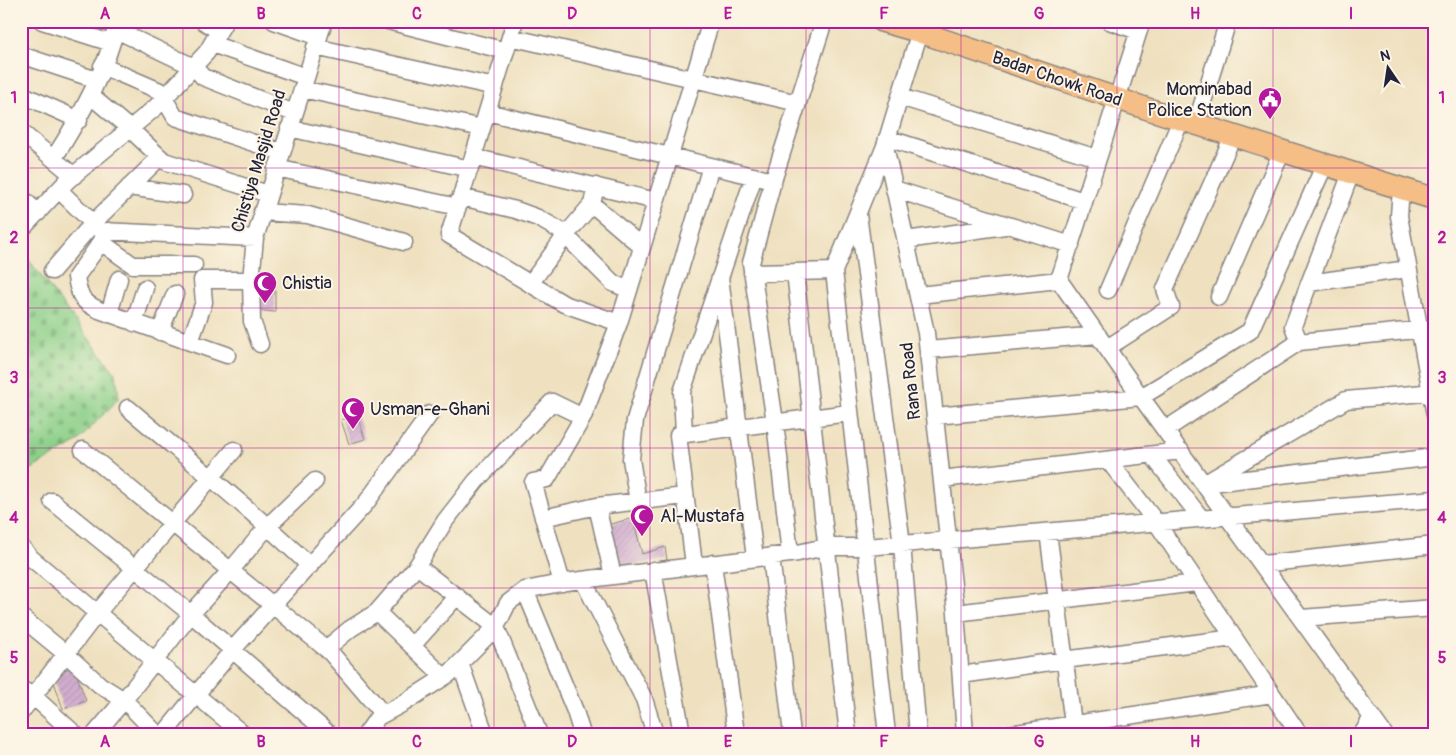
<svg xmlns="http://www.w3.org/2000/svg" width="1456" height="755" viewBox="0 0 1456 755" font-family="Pangolin,sans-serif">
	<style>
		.cemetery { fill: url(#cemetery-stones); stroke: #577962 }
		.building { fill: url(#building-hatch) }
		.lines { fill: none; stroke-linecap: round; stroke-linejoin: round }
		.minor-casing { stroke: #88827e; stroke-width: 19 }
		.major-casing { stroke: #88827e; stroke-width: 24 }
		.minor { stroke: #fff; stroke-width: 16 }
		.major { stroke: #f5be86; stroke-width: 21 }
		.grid { fill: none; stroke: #b5179e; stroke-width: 1; stroke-opacity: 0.55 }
		.labels { text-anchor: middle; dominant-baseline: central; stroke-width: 4; stroke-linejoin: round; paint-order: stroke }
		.street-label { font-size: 18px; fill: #22223b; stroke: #fcf5e5 }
		.poi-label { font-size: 18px; fill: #22223b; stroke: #fcf5e5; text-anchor: start }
		.neatline { fill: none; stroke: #b5179e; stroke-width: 2 }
		.grid-label { font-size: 16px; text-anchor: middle; font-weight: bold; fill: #b5179e }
	</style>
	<defs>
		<pattern id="cemetery-stones" width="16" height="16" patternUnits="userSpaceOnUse" patternTransform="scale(1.25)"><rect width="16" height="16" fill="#8cd089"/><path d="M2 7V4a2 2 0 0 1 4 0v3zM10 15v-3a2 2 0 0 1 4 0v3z" fill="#78b277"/></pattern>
		<pattern id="building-hatch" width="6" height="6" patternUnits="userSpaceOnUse" patternTransform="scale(1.25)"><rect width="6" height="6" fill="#d2aecf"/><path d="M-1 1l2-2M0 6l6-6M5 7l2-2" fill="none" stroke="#b495b3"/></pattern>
	</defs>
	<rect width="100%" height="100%" fill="#fcf5e5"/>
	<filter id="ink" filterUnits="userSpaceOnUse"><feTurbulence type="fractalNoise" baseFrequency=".02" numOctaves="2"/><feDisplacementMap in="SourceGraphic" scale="10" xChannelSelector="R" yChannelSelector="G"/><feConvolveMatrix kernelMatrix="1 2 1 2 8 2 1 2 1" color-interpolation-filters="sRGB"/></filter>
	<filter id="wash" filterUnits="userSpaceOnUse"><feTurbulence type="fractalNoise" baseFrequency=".0096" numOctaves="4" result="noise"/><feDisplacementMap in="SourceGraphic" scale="20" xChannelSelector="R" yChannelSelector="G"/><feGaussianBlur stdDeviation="1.12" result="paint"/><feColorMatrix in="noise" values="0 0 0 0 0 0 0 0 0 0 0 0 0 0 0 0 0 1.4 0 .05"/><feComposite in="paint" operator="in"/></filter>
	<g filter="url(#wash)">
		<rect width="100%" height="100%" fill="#efe1c0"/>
		<path class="cemetery" d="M21 250 116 374 119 398 76 443 21 475Z"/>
		<g id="blocks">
			<path class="building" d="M255 283 275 285V312L255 310Z
				M357 415 365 439 349 444 341 420Z
				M633 518 642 554 665 547 667 560 615 568 604 526Z
				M74 667 86 701 63 709 53 679 59 672Z"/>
		</g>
	</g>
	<g filter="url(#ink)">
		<use href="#blocks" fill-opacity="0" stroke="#88827e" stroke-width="1"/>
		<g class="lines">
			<g class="minor-casing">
				<path id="minor" d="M42 21 111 43
					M203 21 219 31
					M274 21 319 37
					M388 21 506 51
					M515 21 449 235 564 304 619 323
					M923 21 885 146 926 333 956 613 965 734
					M1109 21 1138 31
					M1142 21 1059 280 1141 397 1384 734
					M116 30 194 67 203 77 294 113
					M510 37 798 103
					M212 44 306 77
					M315 47 495 87
					M21 55 97 80
					M102 66 160 91 175 117 281 152
					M302 89 482 128
					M21 94 79 120
					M91 96 130 129 164 161 268 194
					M900 97 1097 158
					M487 112 773 181
					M1196 124 1228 21
					M289 128 470 169
					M21 132 74 176
					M887 138 1084 201
					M885 146 834 271 887 734
					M473 157 656 201
					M54 158C81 116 106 71 118 21
					M276 168 458 207
					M1351 173 1293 326 1299 342 1435 328
					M129 187 183 195
					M1401 188 1399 216 1435 415
					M894 189 1071 245
					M59 190 101 231 255 238
					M21 197 38 213
					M461 197 516 210 538 218 561 231 613 283 629 290
					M592 204 642 247
					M262 212 308 215 404 242
					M858 214 902 544 918 734
					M21 230 68 180 156 107 207 52 225 21
					M109 231 76 277C79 296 82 302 99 310L227 355
					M906 240 1005 226
					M101 242 133 265H194
					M52 271 93 223 160 157
					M795 272 848 734
					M752 273 834 271
					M720 277 755 558
					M1309 283 1408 269
					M530 284 566 235 592 204 596 186
					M1108 290 1181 120
					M918 295 1059 280
					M1219 297 1282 151
					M109 314 119 279
					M134 323 145 288
					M160 332 175 294
					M190 342 204 302 202 280H251
					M260 344 252 321 251 280 255 238 324 21
					M1107 348 1171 307 1165 289 1233 136
					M928 350 1098 335
					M128 408C189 460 252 510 310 566
					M935 416 1141 397 1250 331 1325 164
					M1165 430 1299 342
					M684 434 682 392 754 176
					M83 450 330 652 383 714
					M1152 455 1201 518
					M1108 460 1156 522 1299 734
					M942 479 1181 451
					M1212 483 1435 457
					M1204 484 1346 400 1435 392
					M52 501 191 614 329 734
					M638 502 631 459 635 420 711 166
					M597 506 613 576
					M543 518 597 506 685 496
					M1048 532 1073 724
					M21 547 31 558 243 734
					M790 554 775 422 751 263 773 181 824 21
					M771 556 792 734
					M713 563 736 734
					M1262 564 1435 545
					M694 565 678 435 849 413
					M417 566 496 627 539 734
					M653 570 682 734
					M583 580 644 699 655 734
					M562 583 533 482 547 479 583 417
					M525 590 575 711 582 734
					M377 612 444 677
					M956 613 1196 583
					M21 617 66 654 100 685 124 700 157 734
					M1301 618 1435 608
					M412 646 457 596
					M326 649 350 629 377 612 417 566 445 521 476 481 552 402 583 417 619 323 711 21
					M460 663 485 734
					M961 675 1064 660 1234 638
					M21 689 33 696 75 734
					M21 712 98 612 234 450
					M95 734 124 700 191 614 231 570 268 526 315 481
					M164 734 235 647 366 503 430 414
					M366 734 378 717 404 703 449 674 496 627 508 603 525 590 566 582 613 576 798 553 825 547H866L1435 499
					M1009 734 1272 694
					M1362 734 1372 717"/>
			</g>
			<g class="major-casing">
				<path id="major" d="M881 21 920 32 1145 108 1435 199"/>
			</g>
			<use href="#minor" class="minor"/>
			<use href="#major" class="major"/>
		</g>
	</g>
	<path class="grid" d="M183 21V734M339 21V734M494 21V734M650 21V734M806 21V734M961 21V734M1117 21V734M1273 21V734M21 168H1435M21 308H1435M21 448H1435M21 588H1435"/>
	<defs>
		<g id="civic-pin" transform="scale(1.25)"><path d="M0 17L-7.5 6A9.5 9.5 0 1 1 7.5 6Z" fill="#b5179e" stroke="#fcf5e5"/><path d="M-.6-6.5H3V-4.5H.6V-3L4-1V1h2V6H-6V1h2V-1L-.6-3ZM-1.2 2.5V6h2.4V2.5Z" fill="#fff"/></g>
		<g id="mosque-pin" transform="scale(1.25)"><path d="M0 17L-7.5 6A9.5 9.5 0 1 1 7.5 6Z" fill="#b5179e" stroke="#fcf5e5"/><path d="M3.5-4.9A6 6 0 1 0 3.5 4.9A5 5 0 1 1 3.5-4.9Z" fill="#fff"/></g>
	</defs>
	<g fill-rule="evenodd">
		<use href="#civic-pin" x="1270" y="99"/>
		<use href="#mosque-pin" x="265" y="283"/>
		<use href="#mosque-pin" x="353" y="409"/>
		<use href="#mosque-pin" x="642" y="516"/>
	</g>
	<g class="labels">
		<g class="street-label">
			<text transform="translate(1057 79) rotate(19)">Badar Chowk Road</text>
			<text transform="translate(259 161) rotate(-73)">Chistiya Masjid Road</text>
			<text transform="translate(911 381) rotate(-96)">Rana Road</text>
		</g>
		<g class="poi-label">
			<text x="1252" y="89" text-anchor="end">Mominabad<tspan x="1252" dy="21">Police Station</tspan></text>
			<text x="282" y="283">Chistia</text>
			<text x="370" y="409">Usman-e-Ghani</text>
			<text x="660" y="516">Al-Mustafa</text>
		</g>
	</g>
	<rect width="1456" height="755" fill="none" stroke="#fcf5e5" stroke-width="55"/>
	<g transform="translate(1388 68) rotate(347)" stroke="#fcf5e5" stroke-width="4" paint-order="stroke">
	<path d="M0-4L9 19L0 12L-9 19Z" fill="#22223b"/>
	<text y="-8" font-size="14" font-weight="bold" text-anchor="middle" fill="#22223b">N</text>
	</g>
	<rect x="28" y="28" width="1400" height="700" class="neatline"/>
	<g class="grid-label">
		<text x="105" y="19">A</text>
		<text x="261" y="19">B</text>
		<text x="417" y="19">C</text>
		<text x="572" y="19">D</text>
		<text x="728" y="19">E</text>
		<text x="884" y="19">F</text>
		<text x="1039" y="19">G</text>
		<text x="1195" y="19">H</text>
		<text x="1351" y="19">I</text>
		<text x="14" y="103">1</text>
		<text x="1442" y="103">1</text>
		<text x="14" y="243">2</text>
		<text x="1442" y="243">2</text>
		<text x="14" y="383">3</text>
		<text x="1442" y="383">3</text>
		<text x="14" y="523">4</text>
		<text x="1442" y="523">4</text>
		<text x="14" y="663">5</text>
		<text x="1442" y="663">5</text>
		<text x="105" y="747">A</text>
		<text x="261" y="747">B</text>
		<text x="417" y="747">C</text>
		<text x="572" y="747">D</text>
		<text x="728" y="747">E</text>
		<text x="884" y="747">F</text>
		<text x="1039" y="747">G</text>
		<text x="1195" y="747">H</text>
		<text x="1351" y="747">I</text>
	</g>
</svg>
